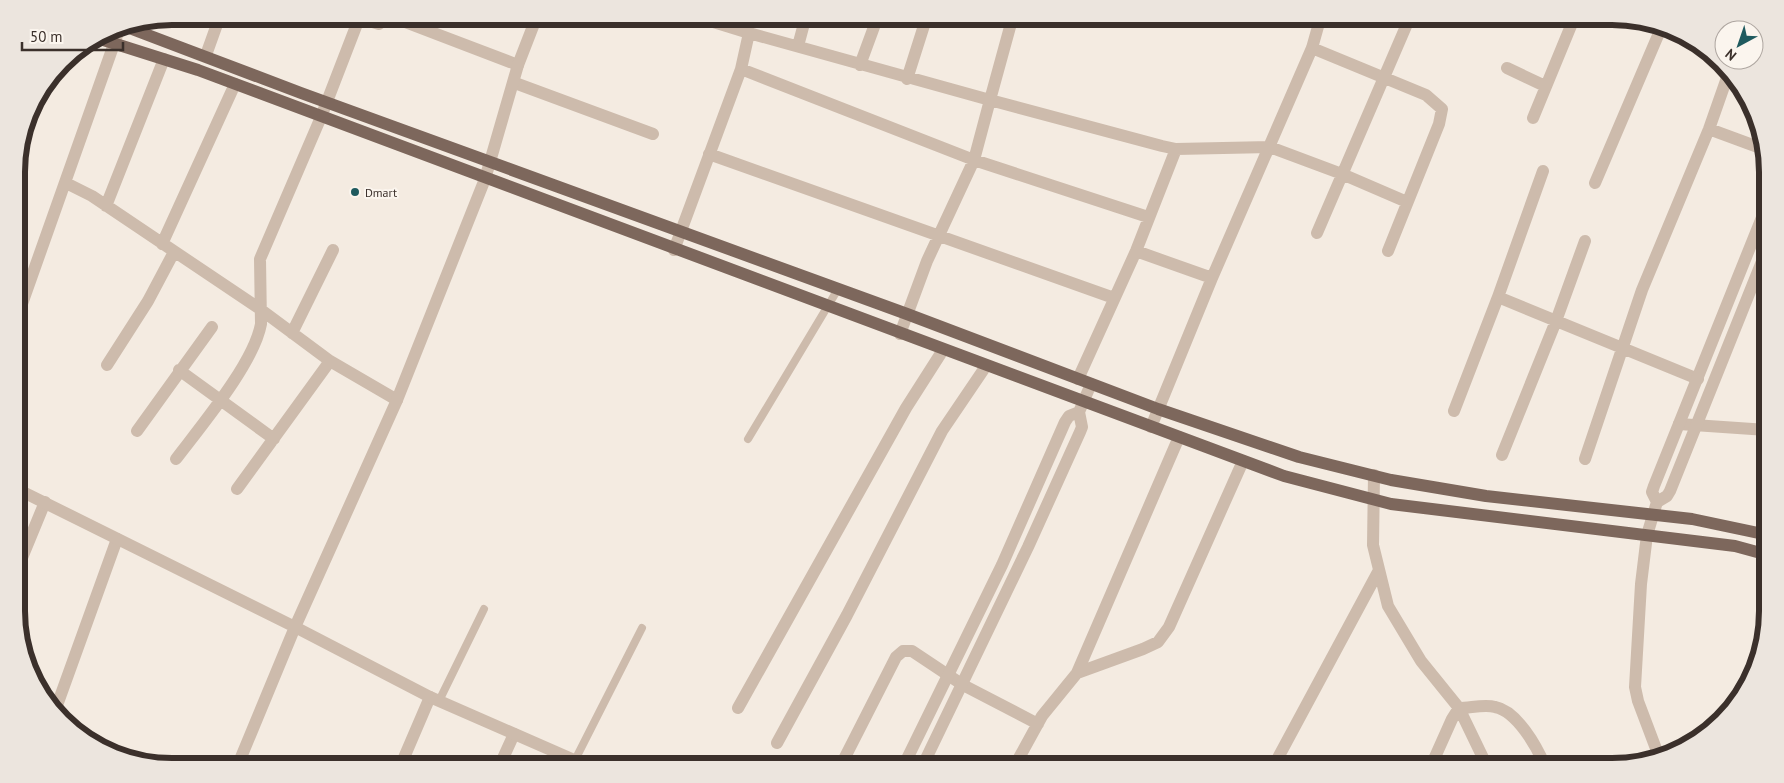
<svg xmlns="http://www.w3.org/2000/svg" width="1784" height="783" viewBox="0 0 1784 783" font-family="'PT Sans',sans-serif">
	<style>
		.lines { fill: none; stroke-linecap: round; stroke-linejoin: round }
		.service { stroke: #cdbbac; stroke-width: 8 }
		.minor { stroke: #cdbbac; stroke-width: 12 }
		.tertiary { stroke: #cdbbac; stroke-width: 12 }
		.primary { stroke: #7d675c; stroke-width: 12 }
		.poi-dot { fill: #1f5a5e; stroke: #fbf5ee; stroke-width: 2 }
		.labels { text-anchor: middle; dominant-baseline: central; stroke-width: 4; stroke-linejoin: round; paint-order: stroke }
		.poi-label { font-size: 12px; fill: #3b302b; stroke: #fbf5ee; text-anchor: start }
		.rim { fill: none; stroke: #3b302b; stroke-width: 6 }
	</style>
	<rect width="100%" height="100%" fill="#f4ebe1"/>
	<g class="lines">
		<path class="service" d="M748 439 838 289
			M439 701 484 609
			M575 760 642 628"/>
		<path class="minor" d="M354 16 379 24
			M694 16 749 33 741 69
			M1013 16 990 100 1162 146 1176 149 1270 147 1342 174 1407 202
			M405 22 518 65
			M749 33 990 100 974 160 927 261 900 334
			M798 46 806 16
			M1312 48 1426 95 1442 109 1439 124 1388 251
			M206 55 220 16
			M860 65 878 16
			M1507 68 1545 86
			M907 79 927 16
			M515 83 653 134
			M1533 118 1575 16
			M1709 129 1766 150
			M709 154 1114 298
			M1543 171 1498 297 1698 379
			M66 183 92 196 260 309 330 361 397 400
			M1595 183 1662 26
			M106 206 164 59
			M1317 233 1410 17
			M162 244 235 84
			M674 250 741 69 974 160 1148 217
			M1136 251 1212 278
			M17 318 120 27
			M292 333 333 250
			M107 365 148 301 174 252
			M179 370 274 439
			M1078 379 1136 251 1176 149
			M1454 411 1498 297
			M1679 424 1767 430
			M1151 427 1212 278 1312 48 1321 16
			M137 431 212 327
			M1502 455 1556 321 1585 241
			M176 459C201 426 254 363 261 324L260 259 321 117 360 16
			M1585 459 1642 290 1709 129 1729 72
			M1374 475 1373 545 1388 606 1421 661 1459 708 1487 766
			M237 489 330 361
			M1647 535 1641 584 1635 687 1638 701 1658 754
			M17 570 45 502
			M1077 673 1143 649 1158 642 1169 627 1243 461
			M738 708 906 408 943 350
			M55 711 117 539
			M777 743 847 615 942 431 986 366
			M1431 766 1452 719 1459 708C1470 708 1485 704 1495 707 1517 711 1537 747 1545 766
			M400 767 430 697
			M499 767 514 734
			M840 767 896 657 903 651H912L963 685 1038 724
			M1014 767 1042 716 1077 673 1179 437
			M1273 767 1379 570"/>
		<path class="tertiary" d="M17 489 295 627 430 697 590 767
			M1657 502 1667 496 1670 491 1767 249
			M1647 535 1657 502 1652 492 1654 486 1767 205
			M237 767 295 627 397 400 485 179 518 65 537 16
			M903 767 1002 565 1065 422 1069 416 1079 412
			M922 767 1028 547 1080 432 1082 427 1079 412 1091 384"/>
		<path class="primary" d="M124 26 301 93 907 314 1158 409 1299 457 1391 480 1486 496 1692 519 1768 535
			M97 38 198 70 1284 476 1391 504 1735 546 1768 555"/>
	</g>
	<circle class="poi-dot" cx="355" cy="192" r="5"/>
	<g class="labels">
		<g class="poi-label">
			<text x="365" y="192">Dmart</text>
		</g>
	</g>
	<path d="M0 0H1784V783H0ZM172 25H1612A147 147 0 0 1 1759 172V611A147 147 0 0 1 1612 758H172A147 147 0 0 1 25 611V172A147 147 0 0 1 172 25Z" fill="#ece5de" fill-rule="evenodd"/>
	<path class="rim" d="M172 25H1612A147 147 0 0 1 1759 172V611A147 147 0 0 1 1612 758H172A147 147 0 0 1 25 611V172A147 147 0 0 1 172 25Z"/>
	<g transform="translate(1739 45) rotate(220)"><circle r="24" fill="#fbf5ee" stroke="#aea6a0"/>
	<path d="M0-4L9 19L0 12L-9 19Z" fill="#1f5a5e"/>
	<text y="-8" font-size="14" font-weight="bold" text-anchor="middle" fill="#3b302b">N</text>
	</g>
	<path d="M22 42v8h101v-8" fill="none" stroke="#3b302b" stroke-width="2.5"/>
	<text x="30" y="42" font-size="15" fill="#3b302b" stroke="#fbf5ee" stroke-width="4" paint-order="stroke">50 m</text>
</svg>
